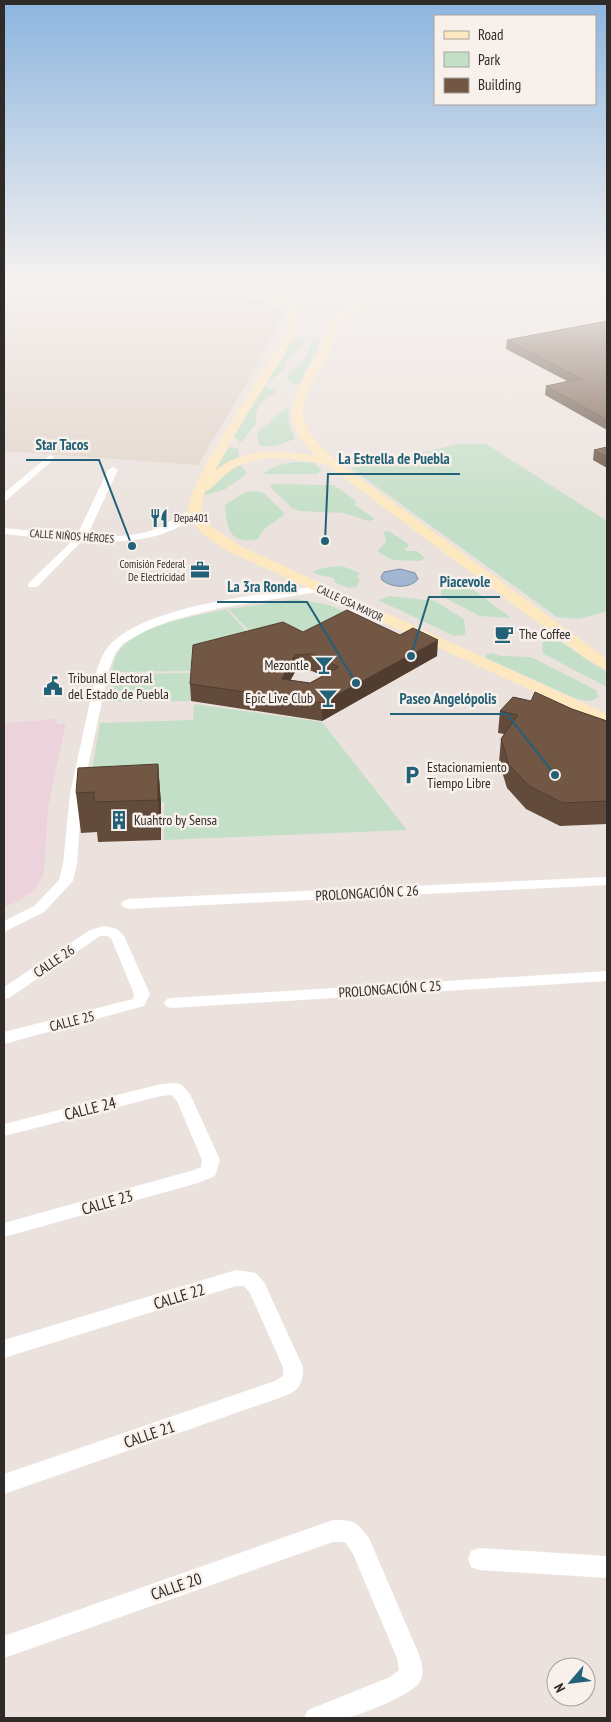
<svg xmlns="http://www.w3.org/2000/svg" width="611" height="1722" viewBox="0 0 611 1722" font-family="'PT Sans Narrow',sans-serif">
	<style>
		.built { fill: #e2d4ca }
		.education { fill: #ecd3db }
		.green { fill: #c4dfc7 }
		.water { fill: #a2b6d2; stroke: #7f8c9f }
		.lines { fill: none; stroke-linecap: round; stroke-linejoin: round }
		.street { fill: #fff; fill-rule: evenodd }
		.secondary { fill: #fee8c0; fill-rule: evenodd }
		.wall { fill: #624b3b; fill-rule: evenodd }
		.shaded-wall { fill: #503d30 }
		.building { fill: #725745; stroke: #503d30; fill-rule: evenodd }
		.labels { text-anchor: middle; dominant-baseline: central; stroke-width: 5; stroke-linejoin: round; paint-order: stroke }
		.far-poi-label { font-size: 11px; fill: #2e2b29; stroke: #f8f0ea; text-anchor: start }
		.far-street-label { font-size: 11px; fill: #2e2b29; stroke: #f8f0ea }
		.poi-label { font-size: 14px; fill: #2e2b29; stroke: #f8f0ea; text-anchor: start }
		.street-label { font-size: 14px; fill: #2e2b29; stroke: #f8f0ea }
		.near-street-label { font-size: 16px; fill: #2e2b29; stroke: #f8f0ea }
		.leader { fill: none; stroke: #226177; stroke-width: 2 }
		.callout-dot { fill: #226177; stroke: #f8f0ea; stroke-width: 2 }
		.callout-label { font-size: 15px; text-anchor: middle; font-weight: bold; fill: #226177; stroke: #f8f0ea; stroke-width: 5; stroke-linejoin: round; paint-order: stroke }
	</style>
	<rect width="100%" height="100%" fill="#ebe2dd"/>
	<path class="built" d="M4 292 112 293 239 298 262 301 285 311 248 381 198 465 4 451Z"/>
	<path class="education" d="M57 719V724L66 723 48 807 44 874 35 890 14 903 4 907V723Z"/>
	<path class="green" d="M48 281H394L47 283Z
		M305 336 302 347 287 360 283 370 271 380 266 382 291 340Z
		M314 338 321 341 298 385 289 382 286 378 306 357Z
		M264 385 277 392C263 399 253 407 256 424L241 442H239L234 436Z
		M288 406 289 425 295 439 275 446H261L258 441 257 433Z
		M460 444H486L607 521V611L579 619 557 617 351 468Z
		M229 447 238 449 240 463 247 474 224 490 201 496 207 481Z
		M295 462 314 463 322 470 317 474H264C270 466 284 464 295 462Z
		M272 484 334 485 356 501 355 505 375 519 369 521 344 513 300 511 292 508 269 486Z
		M256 491 264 493 285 514C276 522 261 527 259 539 229 546 227 528 225 505L246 492Z
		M389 531 408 544V547L405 549 407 551H417L425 558 420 561 393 560 379 553 378 550 386 542 384 532Z
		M342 566 360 573 357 577 360 580 356 587 348 588 334 582 335 579C328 575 320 577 312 572L322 568Z
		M454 578 466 589 471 588 511 618 480 616 441 596V580Z
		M390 596 435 601 464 619 466 635 454 636 378 600Z
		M296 599 329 605 358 618 261 643 228 609Z
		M226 609 258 644 191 671 112 672C113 667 113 661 116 656 132 625 194 617 226 609Z
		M551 637 557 639 592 663 607 672V687L544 654 542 649 543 640Z
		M492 653 502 656 531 657 596 690 599 697 590 701 577 699 486 658V655Z
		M191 673 190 701 106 702 111 674Z
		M194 704 322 722 407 830 164 840V802L86 805 100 723 193 720Z"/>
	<path class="water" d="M400 569 415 573 418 579C410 589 392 588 382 580L381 577 384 572Z"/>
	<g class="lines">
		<path class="street" d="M50 455 53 456V460L7 500 4 501V493Z
			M113 467 118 470 87 536C109 537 134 537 156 529 167 525 187 508 197 510L199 512C170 542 120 543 82 541L37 587H29L28 585 29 583 72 541 4 534V528L77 535 108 470Z
			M320 586 324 587 325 589 324 591 219 608 170 621 147 630 124 643 116 652 109 669 82 794 77 864 73 881 44 912 4 932V921L34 906 59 880 63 864 70 794 97 669C101 658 106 647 115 640 154 605 268 593 320 586Z
			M607 877V885L128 909 123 907 121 904 123 901 128 899Z
			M104 926 117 929 124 936 150 994 144 1006 4 1044V1032L133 999 134 994 111 938 107 936H100L9 998 4 999V987L90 930Z
			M607 971V981L172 1008 167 1007 164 1003 167 999 172 998Z
			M176 1083 182 1085 190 1094 220 1160 215 1176 198 1183 4 1237V1223L194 1170 201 1167 202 1160 177 1101 172 1095 161 1096 4 1136V1124L161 1084Z
			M236 1270 256 1273 264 1282 303 1367C303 1385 299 1391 282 1397L4 1494V1474L275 1381 283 1376V1367L250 1293 244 1286H236L4 1358V1340Z
			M333 1520C354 1520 356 1521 369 1538L417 1650C421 1659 426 1674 419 1683 411 1695 361 1715 346 1718 334 1721 316 1719 304 1718L308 1710 390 1677 399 1670 397 1658 353 1554 345 1542H333L4 1658V1636Z
			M479 1548 607 1556V1578L479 1570 471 1567 468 1559 471 1551Z"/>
		<path class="secondary" d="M419 281V285L416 286 241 287C261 289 284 293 298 309V329L284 355 236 432 215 471C243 447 282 450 316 456 271 415 298 392 320 349 327 336 328 318 342 310 375 289 419 289 457 286L451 285 449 283 452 281 607 287V293L471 287 470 290 467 291C429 294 382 292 349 314 336 322 336 339 330 351 298 409 286 418 342 465L607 659V670L588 660 327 465C297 459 260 452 233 469 224 475 217 483 209 490L205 491 201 512 210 526 240 546 607 714V725L230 552C212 542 196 532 187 512L192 493 208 460 288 329V310C269 293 242 293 218 290L213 287 4 288V282Z"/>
	</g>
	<path class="wall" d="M607 321V430L545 395 546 386 567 381 506 349 507 340Z
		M607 447V468L593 460 594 450Z
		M303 632 437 656 322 721 191 701 190 684ZM312 671 323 676 310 683 290 680 295 672Z
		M531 701 572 709 607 721V824L560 826 526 809 507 788 499 762 501 739 504 734 498 733 500 711Z
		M158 764 161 804V840L98 842 97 832 81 833 76 793Z"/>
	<path class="shaded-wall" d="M438 640 437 656 322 721V703Z
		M295 655V672L282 696V679Z
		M158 764 161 804V840L158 800Z"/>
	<path class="building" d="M607 321V420L546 386 581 379 507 340Z
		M607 447V457L594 450Z
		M347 610 400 635 413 628 438 640 322 703 190 684 193 645 283 622 303 632ZM312 654 339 667 310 683 282 679 295 655Z
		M535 692 572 709 607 721V801L563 803 529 786 509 765 501 739 518 715 500 711 513 697 531 701Z
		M158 764V800L94 802V792L76 793 78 768Z"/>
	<linearGradient id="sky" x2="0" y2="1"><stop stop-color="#8cb5df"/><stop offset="0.54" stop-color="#f6f2f0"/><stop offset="1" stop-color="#f6f2f0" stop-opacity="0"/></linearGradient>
	<rect width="611" height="522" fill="url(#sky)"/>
	<defs>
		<g id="restaurant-bare" transform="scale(1.5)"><path d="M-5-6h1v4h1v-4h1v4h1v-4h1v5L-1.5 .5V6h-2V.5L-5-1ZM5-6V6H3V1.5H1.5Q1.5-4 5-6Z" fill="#226177" stroke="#f8f0ea" stroke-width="2.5" paint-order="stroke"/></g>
		<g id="office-bare" transform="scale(1.5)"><path d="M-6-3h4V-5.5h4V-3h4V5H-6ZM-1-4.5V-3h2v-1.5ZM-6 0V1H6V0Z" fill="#226177" stroke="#f8f0ea" stroke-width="2.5" paint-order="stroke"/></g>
		<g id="cafe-bare" transform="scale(1.5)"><path d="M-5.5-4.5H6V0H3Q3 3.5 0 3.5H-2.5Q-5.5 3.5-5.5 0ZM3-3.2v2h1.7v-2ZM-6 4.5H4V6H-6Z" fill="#226177" stroke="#f8f0ea" stroke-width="2.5" paint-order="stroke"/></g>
		<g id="bar-bare" transform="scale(1.5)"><path d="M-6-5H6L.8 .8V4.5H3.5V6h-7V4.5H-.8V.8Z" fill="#226177" stroke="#f8f0ea" stroke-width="2.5" paint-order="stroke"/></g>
		<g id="civic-bare" transform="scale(1.5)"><path d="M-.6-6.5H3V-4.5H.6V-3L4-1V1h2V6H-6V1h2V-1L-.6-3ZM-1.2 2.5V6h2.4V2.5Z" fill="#226177" stroke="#f8f0ea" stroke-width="2.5" paint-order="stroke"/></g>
		<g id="parking-bare" transform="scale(1.5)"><path d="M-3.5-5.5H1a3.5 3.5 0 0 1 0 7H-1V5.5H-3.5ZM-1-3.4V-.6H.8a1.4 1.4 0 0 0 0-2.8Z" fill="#226177" stroke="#f8f0ea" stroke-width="2.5" paint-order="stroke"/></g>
		<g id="building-bare" transform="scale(1.5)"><path d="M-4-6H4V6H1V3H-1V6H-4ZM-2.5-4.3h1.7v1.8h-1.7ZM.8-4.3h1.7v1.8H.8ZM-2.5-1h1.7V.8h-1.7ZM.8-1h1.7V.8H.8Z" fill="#226177" stroke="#f8f0ea" stroke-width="2.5" paint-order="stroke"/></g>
	</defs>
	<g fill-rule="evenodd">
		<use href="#restaurant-bare" x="159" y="518"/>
		<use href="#office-bare" x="200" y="570"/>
		<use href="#cafe-bare" x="504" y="634"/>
		<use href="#bar-bare" x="324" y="665"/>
		<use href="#civic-bare" x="53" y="686"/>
		<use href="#bar-bare" x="328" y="698"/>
		<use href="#parking-bare" x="412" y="775"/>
		<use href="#building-bare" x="119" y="820"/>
	</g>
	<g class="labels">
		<g class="far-poi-label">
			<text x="174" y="518">Depa401</text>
			<text x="185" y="564" text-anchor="end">Comisión Federal<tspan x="185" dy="13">De Electricidad</tspan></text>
		</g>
		<g class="far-street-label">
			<text transform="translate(72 536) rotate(4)">CALLE NIÑOS HÉROES</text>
			<text transform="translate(350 603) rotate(25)">CALLE OSA MAYOR</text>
		</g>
		<g class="poi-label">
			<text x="519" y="634">The Coffee</text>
			<text x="309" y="665" text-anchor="end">Mezontle</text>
			<text x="68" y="678">Tribunal Electoral<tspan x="68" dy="16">del Estado de Puebla</tspan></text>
			<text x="313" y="698" text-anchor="end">Epic Live Club</text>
			<text x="427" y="767">Estacionamiento<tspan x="427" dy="16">Tiempo Libre</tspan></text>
			<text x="134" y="820">Kuahtro by Sensa</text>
		</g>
		<g class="street-label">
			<text transform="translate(367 893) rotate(-3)">PROLONGACIÓN C 26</text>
			<text transform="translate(54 961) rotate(-34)">CALLE 26</text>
			<text transform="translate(390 989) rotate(-4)">PROLONGACIÓN C 25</text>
			<text transform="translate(72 1021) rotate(-14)">CALLE 25</text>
		</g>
		<g class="near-street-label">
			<text transform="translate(90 1108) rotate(-14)">CALLE 24</text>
			<text transform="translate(107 1202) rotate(-16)">CALLE 23</text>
			<text transform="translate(179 1296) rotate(-17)">CALLE 22</text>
			<text transform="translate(149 1434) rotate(-19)">CALLE 21</text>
			<text transform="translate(176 1586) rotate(-19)">CALLE 20</text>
		</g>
	</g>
	<path class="leader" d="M132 546L99 460H26M325 541L328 474H460M411 656L429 597H500M356 683L307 602H217M555 775L507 714H390"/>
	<g class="callout-dot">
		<circle cx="132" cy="546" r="5"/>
		<circle cx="325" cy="541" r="5"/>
		<circle cx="411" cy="656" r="5"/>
		<circle cx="356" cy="683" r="5"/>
		<circle cx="555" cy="775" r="5"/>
	</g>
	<g class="callout-label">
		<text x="62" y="450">Star Tacos</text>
		<text x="394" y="464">La Estrella de Puebla</text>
		<text x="465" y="587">Piacevole</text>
		<text x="262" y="592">La 3ra Ronda</text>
		<text x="448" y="704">Paseo Angelópolis</text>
	</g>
	<rect width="611" height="1722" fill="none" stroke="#2e2b29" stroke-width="10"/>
	<rect x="434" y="15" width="162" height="90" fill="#f8f0ea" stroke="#a7a19d"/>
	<rect x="444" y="31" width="25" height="8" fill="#fee8c0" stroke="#a7a19d"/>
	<text x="478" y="40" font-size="15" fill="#2e2b29">Road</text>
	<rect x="444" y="52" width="25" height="15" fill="#c4dfc7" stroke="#a7a19d"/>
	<text x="478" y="65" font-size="15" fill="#2e2b29">Park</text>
	<rect x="444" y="78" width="25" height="15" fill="#725745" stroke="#a7a19d"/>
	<text x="478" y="90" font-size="15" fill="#2e2b29">Building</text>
	<g transform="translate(571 1682) rotate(242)"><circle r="24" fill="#f8f0ea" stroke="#a7a19d"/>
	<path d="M0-4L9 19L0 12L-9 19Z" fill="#226177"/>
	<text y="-8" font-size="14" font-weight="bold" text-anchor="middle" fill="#2e2b29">N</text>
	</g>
</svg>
